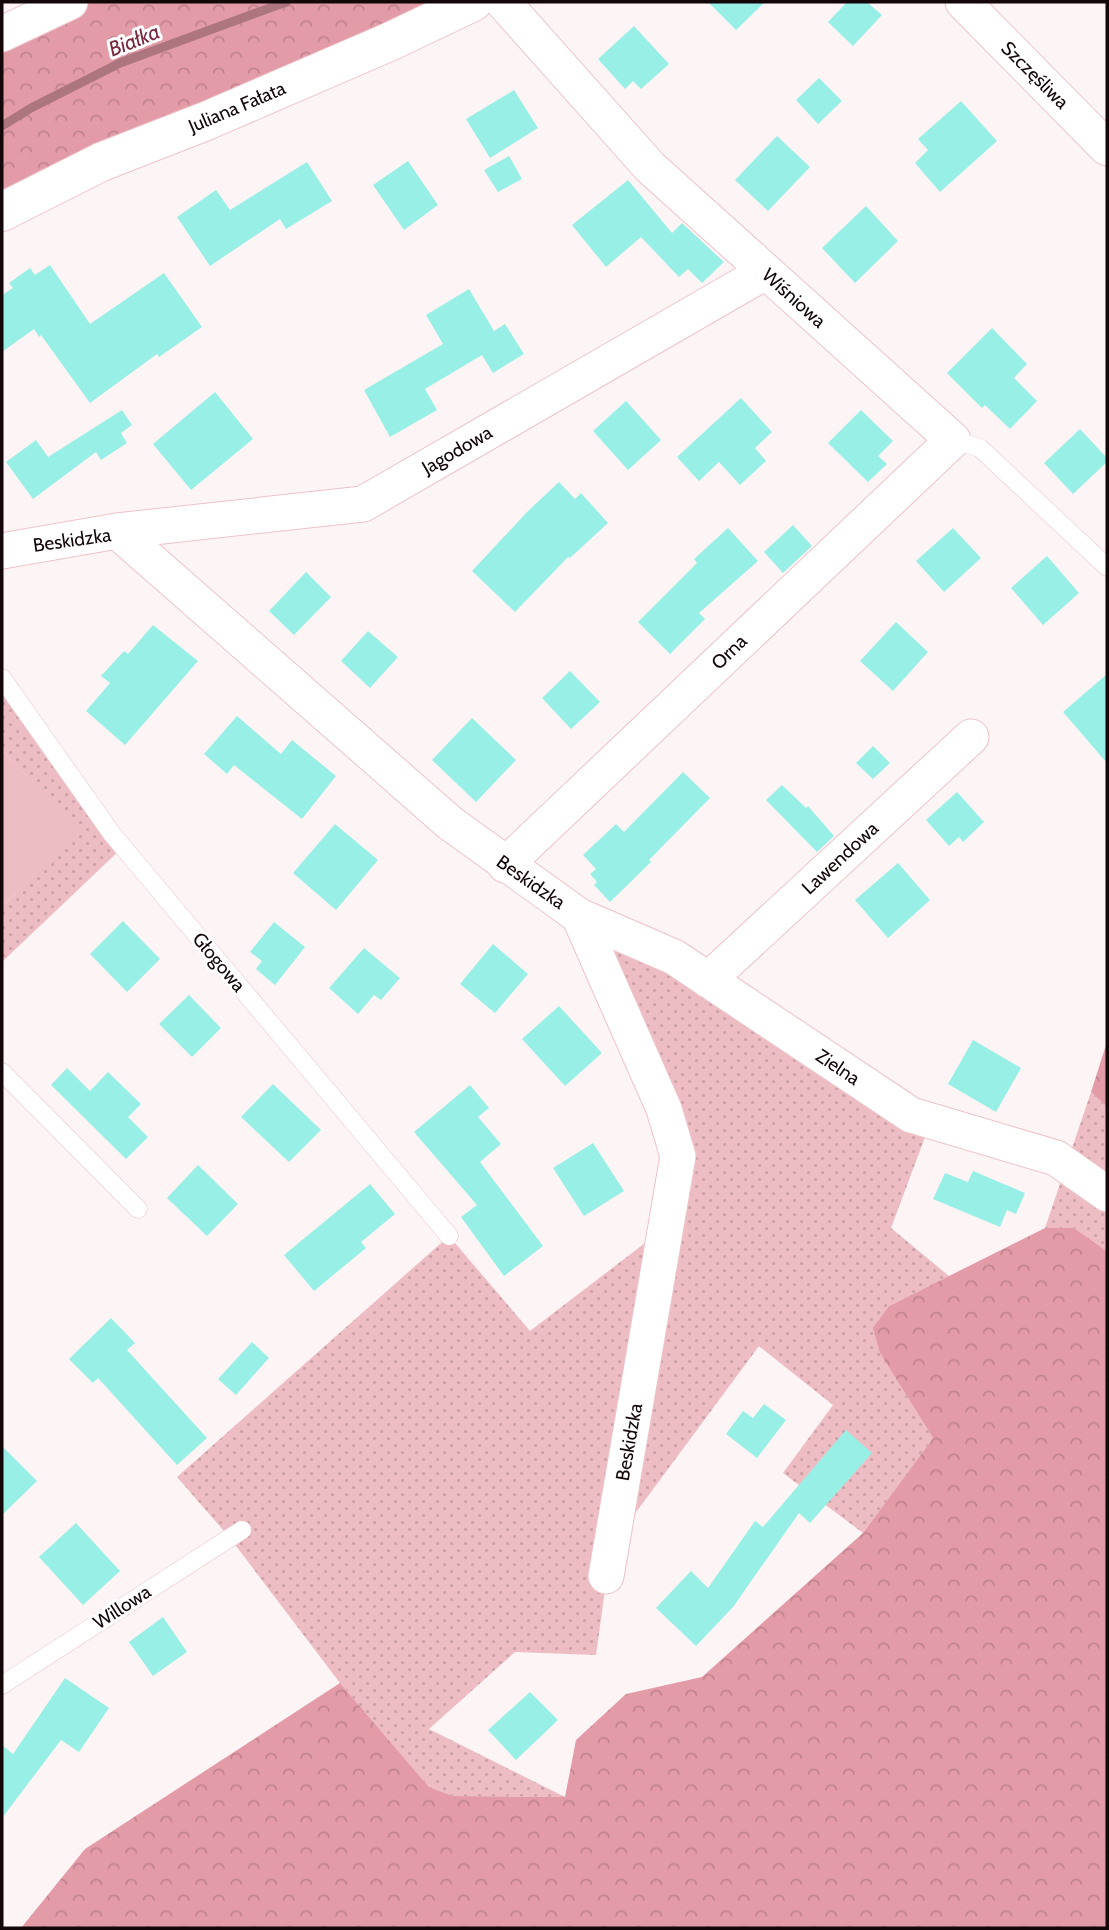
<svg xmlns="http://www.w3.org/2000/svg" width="1109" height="1930" viewBox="0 0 1109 1930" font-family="Cabin,sans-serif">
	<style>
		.grass { fill: url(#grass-dots) }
		.forest { fill: url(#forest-crowns) }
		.park { fill: #eebdc4 }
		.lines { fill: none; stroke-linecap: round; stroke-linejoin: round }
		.stream { stroke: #ad767f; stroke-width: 9 }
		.building { fill: #98efe5 }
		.service-casing { stroke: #edc3c9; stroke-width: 19 }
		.minor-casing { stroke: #edc3c9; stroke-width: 37 }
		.tertiary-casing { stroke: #edc3c9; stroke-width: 40 }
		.service { stroke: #fff; stroke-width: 18 }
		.minor { stroke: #fff; stroke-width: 35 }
		.tertiary { stroke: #fff; stroke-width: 38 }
		.labels { text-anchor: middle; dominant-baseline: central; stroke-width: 6; stroke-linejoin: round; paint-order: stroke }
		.street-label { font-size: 19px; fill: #140709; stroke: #fff }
		.water-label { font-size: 21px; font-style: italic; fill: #7a273d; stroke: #fff }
	</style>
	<defs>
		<pattern id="grass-dots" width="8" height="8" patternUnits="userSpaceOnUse" patternTransform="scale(1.75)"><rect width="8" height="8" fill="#eebdc4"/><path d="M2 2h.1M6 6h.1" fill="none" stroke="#cba1a7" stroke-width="1.8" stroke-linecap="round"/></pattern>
		<pattern id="forest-crowns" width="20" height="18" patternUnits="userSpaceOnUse" patternTransform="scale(1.75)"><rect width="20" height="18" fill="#e29ba7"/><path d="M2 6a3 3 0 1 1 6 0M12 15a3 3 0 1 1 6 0" fill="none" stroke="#c1848e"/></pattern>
	</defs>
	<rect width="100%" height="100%" fill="#fdf4f5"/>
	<path class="grass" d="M2 678 123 847 2 962V907L79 829 2 751Z
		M579 916 931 1121 891 1228 949 1276 889 1306 880 1353 933 1438 863 1533 783 1473 833 1405 759 1346 611 1546 596 1655 515 1652 429 1729 565 1797 453 1796 429 1787 340 1683 230 1538 177 1477 449 1236 530 1331 666 1227 678 1156Z
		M1091 1092 1107 1107V1251L1074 1228H1045Z"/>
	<path class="forest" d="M70 2H473L2 212V34Z
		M1107 1042V1107L1091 1092Z
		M1045 1228H1074L1107 1251V1928H21L85 1849 340 1683 429 1787 453 1796 565 1797 576 1740 626 1694 702 1677 863 1533 933 1438 880 1353 873 1328 889 1306Z"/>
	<path class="park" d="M2 751 80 829 2 907Z"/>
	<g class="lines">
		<path class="stream" d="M2 126 31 108 120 63 286 2"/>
	</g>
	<path class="building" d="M708 2H765L736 30Z
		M847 2H867L882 15 853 46 828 22Z
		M634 26 669 64 641 89 633 81 625 89 598 59Z
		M819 78 842 101 818 124 796 100Z
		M514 90 538 128 490 158 466 119Z
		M961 101 997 141 940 192 915 163 928 150 918 139Z
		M777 136 810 167 768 211 735 180Z
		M509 156 522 179 498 192 484 170Z
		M408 161 438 205 404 230 373 185Z
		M307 162 332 201 286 229 280 219 210 266 177 217 216 190 230 210Z
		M628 180 672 233 682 223 724 262 702 283 688 269 679 277 641 237 606 267 572 225Z
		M866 206 898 241 855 283 822 248Z
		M50 265 90 324 164 273 202 327 159 357 157 354 90 403 41 335 39 337 34 329 2 352V295L13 288 9 283 30 268 35 275Z
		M469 289 494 331 505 324 524 354 493 373 482 355 425 389 437 410 390 437 364 390 443 344 426 315Z
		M992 328 1027 364 1014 378 1037 401 1010 429 985 405 982 408 947 373Z
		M215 392 253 439 191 490 153 444Z
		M741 398 772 432 755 448 766 461 740 485 719 462 699 481 677 457Z
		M626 401 661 440 628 470 593 431Z
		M122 410 132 425 121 433 127 443 101 460 96 452 33 499 6 462 36 440 48 457Z
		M861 410 893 441 878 456 887 464 868 482 828 443Z
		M1080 429 1107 458V462L1073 494 1044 463Z
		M559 482 575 499 581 493 608 523 570 558 568 557 515 612 472 571 527 512Z
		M793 525 812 546 783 573 764 552Z
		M728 528 758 561 699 613 705 619 670 654 638 622 697 563 694 559Z
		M953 528 981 558 944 592 916 561Z
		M1047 556 1079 593 1043 625 1011 588Z
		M306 572 331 597 294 635 269 611Z
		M896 622 928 652 893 691 860 661Z
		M153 625 198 661 125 745 86 711 110 683 101 676 124 651 128 654Z
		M368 631 398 657 370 688 341 661Z
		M570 671 600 702 571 729 542 698Z
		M1107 674V763L1063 712Z
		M237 716 281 754 292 740 336 776 302 819 234 765 227 774 204 754Z
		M472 718 516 760 476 802 432 760Z
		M873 746 890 763 873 779 856 763Z
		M683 772 710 798 649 860 651 862 610 902 594 885 597 882 590 874 596 869 583 855 616 824 624 832Z
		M782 785 806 808 808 806 834 836 817 852 766 800Z
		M957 792 984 822 963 842 959 837 949 846 926 820Z
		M335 824 378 860 336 910 293 873Z
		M898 863 930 900 888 938 855 900Z
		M123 921 160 959 127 992 90 954Z
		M274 922 305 947 275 985 256 969 262 961 250 952Z
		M493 944 528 974 495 1013 460 984Z
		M364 948 400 978 381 1000 374 995 358 1014 329 988Z
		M189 995 221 1028 192 1057 159 1024Z
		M559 1006 602 1053 565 1086 522 1039Z
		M973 1040 1021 1068 996 1112 948 1084Z
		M67 1068 90 1091 108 1072 141 1104 128 1117 148 1137 126 1159 51 1085Z
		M273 1084 321 1130 289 1162 241 1117Z
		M470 1085 489 1108 478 1117 501 1144 480 1162 543 1246 504 1276 461 1217 477 1205 414 1132Z
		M593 1143 624 1191 584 1216 553 1168Z
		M198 1165 238 1204 207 1236 167 1198Z
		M973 1171 1025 1193 1016 1214 1007 1210 1000 1227 933 1199 945 1173 968 1182Z
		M370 1184 395 1214 361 1242 366 1248 314 1291 284 1255Z
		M111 1318 135 1343 127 1350 207 1438 177 1465 98 1378 93 1383 69 1359Z
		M252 1342 269 1358 236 1395 218 1379Z
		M764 1404 786 1420 757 1458 726 1434 743 1411 753 1418Z
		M846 1430 872 1453 810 1523 799 1513 733 1607 696 1646 656 1608 691 1571 708 1588 755 1521 763 1527Z
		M2 1446 37 1481 2 1515Z
		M76 1523 120 1571 83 1605 39 1557Z
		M163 1617 187 1652 153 1676 129 1642Z
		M65 1678 109 1708 79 1752 61 1740 2 1818V1745L13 1754Z
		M530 1692 558 1720 516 1760 488 1730Z"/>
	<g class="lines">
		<g class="service-casing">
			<path id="service" d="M953 440 980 448 1107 567
				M2 678 112 834 449 1236
				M2 1072 138 1209
				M2 1685 242 1530"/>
		</g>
		<g class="minor-casing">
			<path id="minor" d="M503 2 650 167 953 440 505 865
				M963 2 1107 148
				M2 34 70 2
				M117 531 363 504 765 272
				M2 551 117 531 450 823 579 916 664 1109 678 1156 606 1576
				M579 916 674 957 911 1115 1056 1158 1107 1194
				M708 980 971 737"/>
		</g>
		<g class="tertiary-casing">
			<path id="tertiary" d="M2 212 101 162 206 121 389 42 473 2"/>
		</g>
		<use href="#service" class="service"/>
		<use href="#minor" class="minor"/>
		<use href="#tertiary" class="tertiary"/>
	</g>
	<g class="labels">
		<g class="street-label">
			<text transform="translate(1035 75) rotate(45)">Szczęśliwa</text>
			<text transform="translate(237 107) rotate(-23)">Juliana Fałata</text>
			<text transform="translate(794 298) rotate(42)">Wiśniowa</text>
			<text transform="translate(457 450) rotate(-30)">Jagodowa</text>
			<text transform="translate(72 540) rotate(-8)">Beskidzka</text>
			<text transform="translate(729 652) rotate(-44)">Orna</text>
			<text transform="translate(840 858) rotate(-43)">Lawendowa</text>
			<text transform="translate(531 882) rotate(35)">Beskidzka</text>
			<text transform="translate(219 962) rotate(50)">Głogowa</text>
			<text transform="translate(838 1067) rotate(34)">Zielna</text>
			<text transform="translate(629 1442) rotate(-80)">Beskidzka</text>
			<text transform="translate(122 1607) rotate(-33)">Willowa</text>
		</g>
		<g class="water-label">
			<text transform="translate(134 40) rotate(-22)">Białka</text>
		</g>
	</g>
	<rect width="1109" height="1930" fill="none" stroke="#140709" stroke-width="7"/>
</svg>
